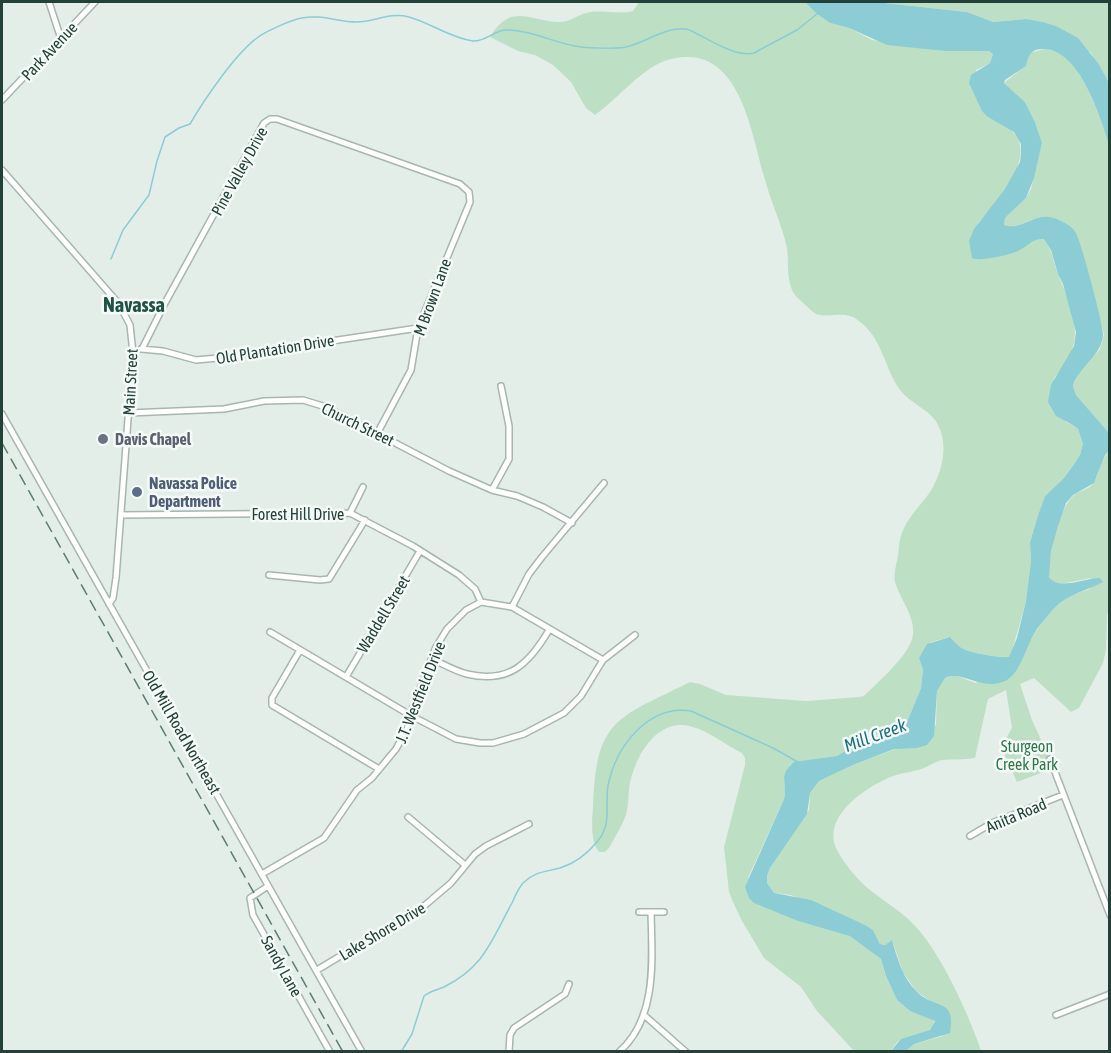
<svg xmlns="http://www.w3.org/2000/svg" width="1111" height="1053" viewBox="0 0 1111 1053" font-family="'Asap Condensed',sans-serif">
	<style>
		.green { fill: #bde0c5 }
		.water { fill: #8bccd5 }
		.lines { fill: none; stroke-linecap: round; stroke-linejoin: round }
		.stream { stroke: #8bccd5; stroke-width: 1.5 }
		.minor-casing { stroke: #a6b7b0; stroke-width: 8 }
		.minor { stroke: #fff; stroke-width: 5 }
		.rail { stroke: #5d7c73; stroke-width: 1.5; stroke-dasharray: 12 6; stroke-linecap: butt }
		.worship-dot { fill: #6b7280; stroke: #f5faf8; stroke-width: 2 }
		.service-dot { fill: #5c6f8a; stroke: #f5faf8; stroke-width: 2 }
		.labels { text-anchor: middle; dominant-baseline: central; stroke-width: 5; stroke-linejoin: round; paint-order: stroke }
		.street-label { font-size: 16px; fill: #234138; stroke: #f5faf8 }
		.worship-label { font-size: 16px; font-weight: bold; fill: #5b616d; stroke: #f5faf8; text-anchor: start }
		.service-label { font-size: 16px; font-weight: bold; fill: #4e5e75; stroke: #f5faf8; text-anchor: start }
		.park-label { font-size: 16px; fill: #2b7a47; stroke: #f5faf8 }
		.water-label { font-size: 18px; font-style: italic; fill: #1a7280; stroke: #f5faf8 }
		.quarter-label { font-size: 20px; font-weight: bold; fill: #1d5445; stroke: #f5faf8 }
	</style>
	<rect width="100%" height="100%" fill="#e4eee9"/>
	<path class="green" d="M639 2H805L817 14 830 23 849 28 872 40 945 51H990L993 54 990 63 976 70 988 117C996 121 1006 125 1012 131 1039 156 995 204 978 223L981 259C992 257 1003 256 1014 252 1025 248 1032 238 1044 238 1052 250 1053 261 1058 274 1074 315 1088 341 1054 378L1066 422 1073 425 1078 429 1083 444 1080 455 1072 467 1064 478 1045 496 1038 515 1030 541 1031 561 1026 601 1012 651 1009 657C999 658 968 653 960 647 956 644 953 640 950 637L931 642 919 658 923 670 921 688 905 727 883 735 872 736 837 756 791 764C778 781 788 781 784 799L748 878 798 921 850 935 881 959 886 976 897 1000 910 1011 934 1019C934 1037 912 1034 900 1040 896 1043 893 1047 891 1051H854L817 1011 801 987 764 958 742 921 733 902 729 892 724 847 745 765V758L742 753C725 745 708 730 689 726 657 719 636 755 630 783 628 793 629 805 626 815 622 826 615 837 609 848L605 852H599C590 841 592 820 593 806 596 718 618 718 690 682L700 684 726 695 806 701 859 697 864 696C878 682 900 663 909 646 922 623 901 603 895 582 893 574 897 563 898 555 899 548 899 540 902 533 907 518 921 505 930 492 943 471 950 442 935 420 926 408 910 403 900 390 884 368 883 339 859 321 844 309 831 319 816 314 811 311 807 306 802 302 799 299 795 296 793 292 786 278 789 262 787 248 782 225 772 205 766 183 751 136 742 42 671 59 644 65 618 99 595 115L586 108 571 82 553 65 535 55 518 51 490 37C511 2 528 21 560 22 569 22 578 15 586 13 601 9 618 15 633 11Z
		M875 2H1109V83L1091 53 1056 26 1043 22 1026 19 993 22 967 12Z
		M1045 49C1049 50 1055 51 1059 53 1083 65 1102 120 1109 144V433L1076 395 1073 386 1079 373 1100 349 1104 334 1077 235 1035 219C1025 222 1014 229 1004 225L1005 218 1026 198 1031 189 1042 143 1035 122 1025 102 1004 83 1025 66 1029 53Z
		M1109 451 1110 608 1107 615 1106 650 1103 663 1079 708 1071 712 1034 678 1020 684 1032 720 1054 768 1017 782 1001 747 1012 728 1006 690 988 699 975 758C964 760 954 759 943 760 935 761 927 768 918 770 911 772 903 773 896 775 868 785 818 817 838 852 847 867 860 883 874 893 888 904 904 913 916 927 942 955 969 1015 981 1051H906L914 1044 943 1036 930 1001 916 991 903 972 892 940 885 945 880 944 873 930 867 926 791 895 774 893 767 883V876L770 868 809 810 810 793 819 781 853 765 898 748 936 725 937 691 945 678 955 675 975 683 1018 668C1027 644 1040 621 1059 603 1067 596 1080 592 1090 589L1091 578 1061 584 1050 581C1045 564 1059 508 1073 496 1078 491 1088 490 1093 484 1099 476 1101 459 1109 451Z"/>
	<path class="water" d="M805 2H875L967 12 993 22 1026 19 1043 22 1056 26 1078 38 1098 63 1109 83V144C1100 117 1080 49 1043 49 1031 49 1028 55 1026 66L1005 80 1004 83 1025 102 1035 122 1042 143 1034 178 1026 198 1005 218 1004 225C1019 231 1033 215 1049 217 1057 218 1072 225 1076 233 1081 242 1104 327 1103 335 1101 357 1079 366 1073 386L1076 395 1109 433V451L1105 455 1094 483 1073 495 1066 503 1058 526 1051 551 1049 577C1058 591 1085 578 1100 578L1103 582C1090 589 1074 593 1061 602 1054 607 1046 618 1040 625 1027 640 1023 670 1007 680 983 693 962 669 945 678L937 691 934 736 927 745 917 748 894 749 853 765 819 781 810 793 807 814 770 868 767 876V883L774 893 811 900 867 926 873 930 880 944 885 945 892 940C897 958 903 978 916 991 935 1011 956 996 950 1033L914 1044 906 1051H891L901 1039 930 1030 935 1021 910 1011 897 1000 886 976 881 959 850 936 798 921 754 903 749 898 745 887 784 799C788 782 777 776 794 762L837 756 865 739 883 735 905 727 921 688 923 670 919 658 927 644 950 637C953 640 956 644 960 647 968 653 999 658 1009 657L1017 638 1026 601 1031 561 1030 542 1038 515 1045 496 1064 478 1072 467 1080 455 1083 444 1078 429 1073 425 1056 416 1048 402 1051 385 1074 346 1076 332 1063 284 1058 274 1051 250 1044 239C1033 238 1028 246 1018 251 1010 255 978 262 972 258L969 241 974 229 1005 189 1020 162 1021 154V144L1014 132 988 117 982 111 969 83 971 75 990 63 993 54 989 51H945L887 45 849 28 830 23 817 14Z"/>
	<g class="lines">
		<path class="stream" d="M111 259 123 230 149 195 157 161 165 137 179 128 190 124C204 100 235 54 257 38 264 32 293 19 302 18 321 14 338 22 356 22 375 22 389 12 409 17 431 23 450 38 473 41 485 42 495 30 506 30 532 30 556 44 581 47 590 48 619 49 626 47 647 42 664 27 686 29 691 30 695 33 699 35 714 42 736 57 754 53L797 30 817 14
			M401 1052 412 1034 424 996C430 991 437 990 444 987 458 980 471 970 480 959 493 942 502 921 512 903 515 896 518 889 523 883 535 871 546 872 560 868 576 863 587 854 597 842 614 822 603 803 609 781 618 744 650 704 691 711L773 748 798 762"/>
		<g class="minor-casing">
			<path id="minor" d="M49 2 61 39
				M2 100 95 2
				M2 170 119 304 130 325 133 353 116 578 113 598 109 604
				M141 349 163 351 196 360 218 358 418 328
				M142 349 165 303 264 123 270 119H277L460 184 469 192 470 202 418 328 411 370 378 432
				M129 413 224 409 264 401 303 400 326 407 449 471 492 490 517 496 543 507 572 523
				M2 414 362 1052
				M492 490 509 459V426L501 386
				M350 513 363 487
				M121 515 350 513 413 546 459 575 475 589 481 602
				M269 575 320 580 329 579 365 520
				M512 607 529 574 542 557 604 483
				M270 632 410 715 456 739 480 743H493L524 734 564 713 581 696 603 660 635 635
				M300 650 272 698V705L379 769
				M432 659C443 664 455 671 467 674 509 684 529 664 549 630
				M346 677 420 551
				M1050 759 1110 915
				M408 817 465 865
				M970 836 992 823 1063 795
				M262 874 324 838 357 790 372 778 396 749 408 727 410 715 436 647 447 629 466 610 481 602 512 607 603 660
				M268 886 250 898 253 915 330 1052
				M639 912H664
				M317 970 424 906 451 883 475 854 486 846 529 824
				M644 1015 686 1052
				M1056 1015 1110 994
				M509 1052 510 1035 514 1028 565 994 569 984
				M619 1052C658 1018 652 958 651 912"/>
		</g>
		<use href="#minor" class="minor"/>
		<path class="rail" d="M2 443 343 1052"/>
	</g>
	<circle class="worship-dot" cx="103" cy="439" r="6"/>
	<circle class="service-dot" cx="137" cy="492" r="6"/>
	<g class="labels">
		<g class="street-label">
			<text transform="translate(49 51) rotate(-47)">Park Avenue</text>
			<text transform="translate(239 171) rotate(-61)">Pine Valley Drive</text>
			<text transform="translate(432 297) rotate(-70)">M Brown Lane</text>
			<text transform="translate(275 349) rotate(-9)">Old Plantation Drive</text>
			<text transform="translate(130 382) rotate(-87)">Main Street</text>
			<text transform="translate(358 424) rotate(26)">Church Street</text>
			<text x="298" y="514">Forest Hill Drive</text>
			<text transform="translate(383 614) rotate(-59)">Waddell Street</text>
			<text transform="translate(420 692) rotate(-68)">J.T. Westfield Drive</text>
			<text transform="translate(182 732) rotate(60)">Old Mill Road Northeast</text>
			<text transform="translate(1016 815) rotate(-23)">Anita Road</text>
			<text transform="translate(382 931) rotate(-31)">Lake Shore Drive</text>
			<text transform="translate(282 966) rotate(61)">Sandy Lane</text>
		</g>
		<g class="worship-label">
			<text x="115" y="439">Davis Chapel</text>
		</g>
		<g class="service-label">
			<text x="149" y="483">Navassa Police<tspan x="149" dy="18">Department</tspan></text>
		</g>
		<g class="park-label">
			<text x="1027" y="746">Sturgeon<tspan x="1027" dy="18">Creek Park</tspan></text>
		</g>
		<g class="water-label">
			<text transform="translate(875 735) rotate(-20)">Mill Creek</text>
		</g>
		<g class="quarter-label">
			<text x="134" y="304">Navassa</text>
		</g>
	</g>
	<rect width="1111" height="1053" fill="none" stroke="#234138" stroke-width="6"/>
</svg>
